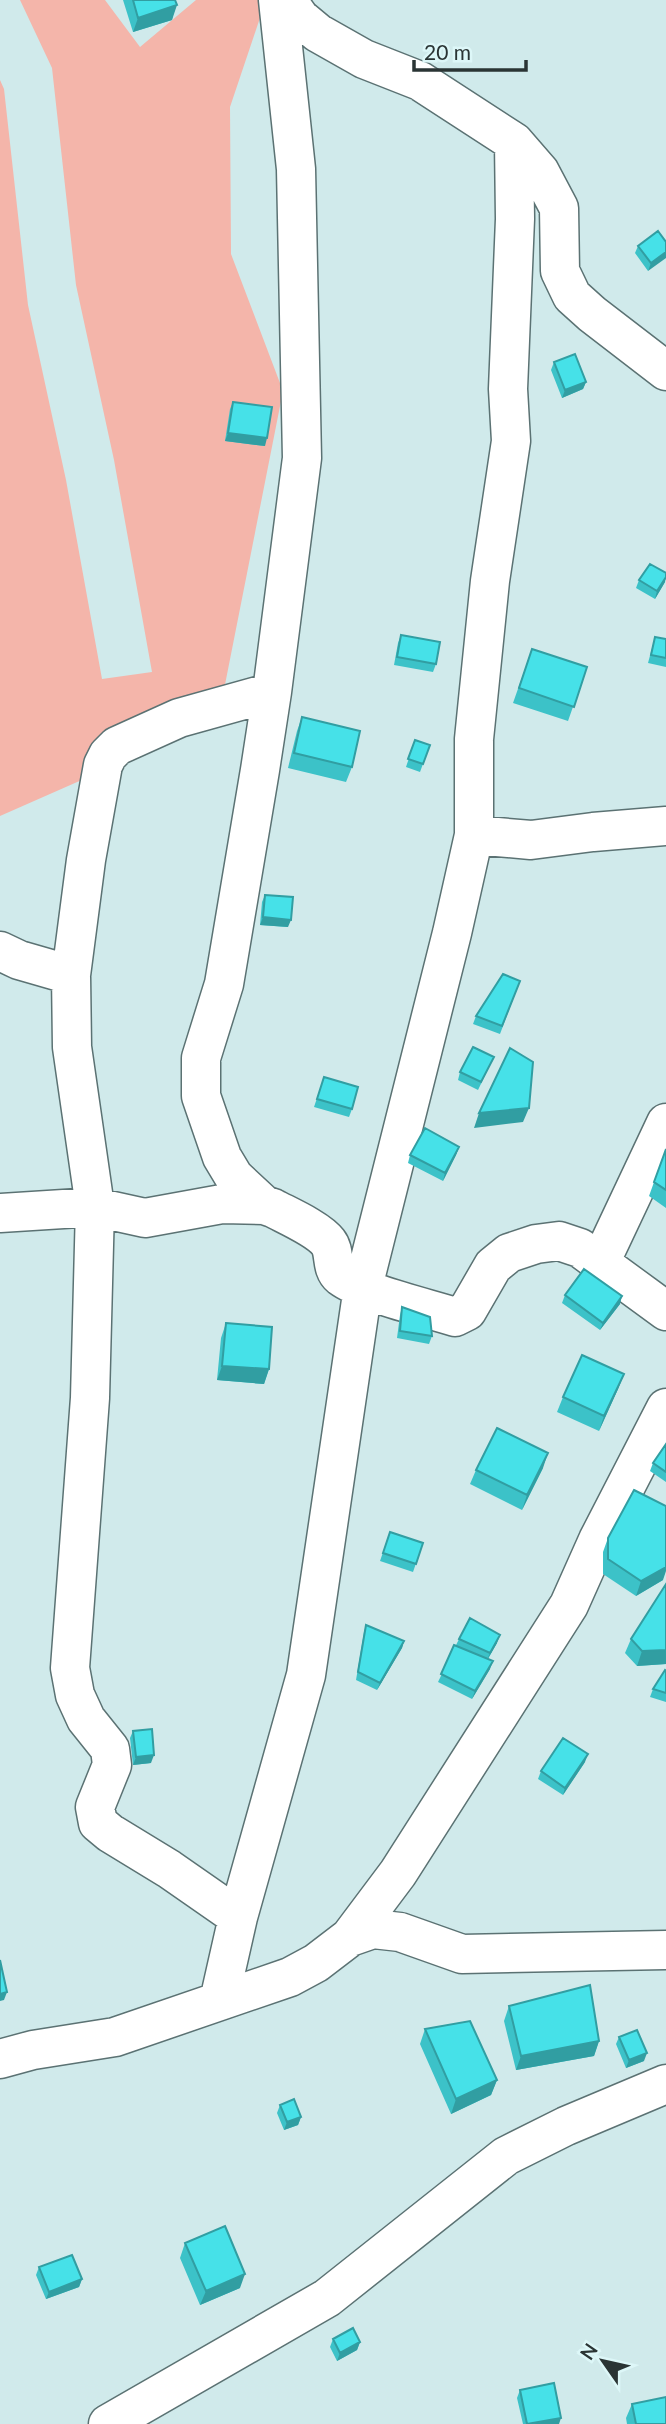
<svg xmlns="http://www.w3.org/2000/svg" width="666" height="2424" viewBox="0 0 666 2424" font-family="Lato,sans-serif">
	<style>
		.green { fill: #f4b5aa }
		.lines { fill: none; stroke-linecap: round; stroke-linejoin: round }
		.minor-casing { stroke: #5b7273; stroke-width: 41 }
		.minor { stroke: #fff; stroke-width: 38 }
		.wall { fill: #3cc2c8 }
		.shaded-wall { fill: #319ea2 }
		.building { fill: #46e1e8; stroke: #319ea2; stroke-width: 2 }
	</style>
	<rect width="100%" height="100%" fill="#d0eaeb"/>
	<path class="green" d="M20 0H105L140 47 196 0H266L230 107 231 254 283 391 218 720 0 816V80L4 89 28 305 66 480 102 679 152 672 114 460 76 285 52 68Z"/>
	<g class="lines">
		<g class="minor-casing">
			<path id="minor" d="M287 0 300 18 318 33 364 59 420 81 514 142 540 172 559 208 560 271 572 296 592 314 666 371
				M474 835 531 840 593 832 666 826
				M0 951 19 960 71 975
				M264 1205 234 1177 222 1157 201 1096V1058L224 984 260 770 272 692 302 458 296 169 278 0
				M0 1213 95 1207 145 1218 222 1204 264 1205 273 1208C288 1216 318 1229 328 1242 336 1252 330 1268 341 1277 362 1293 427 1308 455 1317L467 1311 493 1266 509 1253 536 1244 559 1241 580 1248 666 1311
				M600 1263 666 1123
				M238 1917 169 1869 110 1833 98 1823 95 1807 112 1765 110 1749 86 1719 75 1695 70 1668 90 1398 95 1207 72 1047 71 975 86 860 103 765 108 755 117 746 179 718 272 692
				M350 1937 373 1929 400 1932 462 1954 666 1950
				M219 2001 238 1917 306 1675 363 1287 452 933 474 835V739L490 581 511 441 508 389 515 219 514 142
				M0 2059 33 2050 115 2037 290 1977 316 1963 350 1937 398 1873 569 1605 598 1540 666 1408
				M108 2424 327 2298 506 2156 566 2126 666 2084"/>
		</g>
		<use href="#minor" class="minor"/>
	</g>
	<path class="wall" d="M123 0H175L172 20 133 32Z
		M666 242 648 271 635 253 638 246Z
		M554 362 586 382 583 389 562 398 551 370Z
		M233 402 265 446 225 441 230 409Z
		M639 580 665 582 655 599 636 588Z
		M401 635 436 664 433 672 394 665 398 643Z
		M655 637 666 639V667L648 663Z
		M532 649 587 667 568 721 513 703Z
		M302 717 352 767 346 782 288 768 297 731Z
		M415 740 430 745 420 772 406 767Z
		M265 895 288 927 260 925 262 902Z
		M520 981 500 1034 473 1024 476 1016Z
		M494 1057 478 1090 458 1080 460 1072Z
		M324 1077 352 1109 349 1117 314 1107Z
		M459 1147 456 1155 443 1181 408 1163 410 1155Z
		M666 1149V1208L649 1196Z
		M565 1295 620 1304 600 1330 562 1303Z
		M402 1307 432 1336 429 1344 397 1338 400 1315Z
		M226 1323 269 1369 264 1384 217 1380 221 1338Z
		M624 1374 618 1389 599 1431 557 1412 563 1397Z
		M666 1444V1482L650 1471 653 1463Z
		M543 1468 522 1510 470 1484 476 1470Z
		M390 1532 423 1543 413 1572 380 1561Z
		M608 1538 663 1580 636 1596 603 1574V1552Z
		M366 1625 404 1641 402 1648 377 1690 356 1680 364 1632Z
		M459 1639 497 1643 488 1659 490 1669 472 1699 438 1682Z
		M631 1639 666 1664 637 1666 625 1653Z
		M666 1671V1702L650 1697 653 1689Z
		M133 1731 151 1763 133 1765 130 1738Z
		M585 1762 563 1795 538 1779 541 1771Z
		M509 2006 599 2041 594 2056 516 2070 504 2021Z
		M425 2029 497 2080 491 2095 451 2114 420 2044Z
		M619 2037 644 2061 626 2068 616 2044Z
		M280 2105 301 2117 298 2125 284 2130 277 2113Z
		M185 2243 240 2288 200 2305 180 2258Z
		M39 2267 82 2279 79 2287 46 2299 36 2275Z
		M333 2339 360 2342 357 2350 337 2361 330 2347Z
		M520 2390 559 2424H523L517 2398Z
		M632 2404 666 2424H627L626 2418Z"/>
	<path class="shaded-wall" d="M177 5 172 20 133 32 138 18Z
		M666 252V258L648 271 651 263Z
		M586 382 583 389 562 398 565 390Z
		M228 433 267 438 265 446 225 441Z
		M666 577 665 582 655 599 657 591Z
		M263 917 291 920 288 927 260 925Z
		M529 1108 523 1122 474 1128 479 1113Z
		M459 1147 456 1155 443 1181 445 1173Z
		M622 1296 620 1304 600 1330 603 1323Z
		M222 1366 269 1369 264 1384 217 1380Z
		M624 1374 618 1389 599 1431 604 1416Z
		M548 1453 543 1468 522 1510 527 1495Z
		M666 1567V1571L663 1580 636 1596 641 1581Z
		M500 1635 497 1643 487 1660 490 1653Z
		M404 1641 402 1648 377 1690 380 1683Z
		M666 1650V1664L637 1666 642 1651Z
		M493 1661 490 1669 472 1699 475 1691Z
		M588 1754 585 1762 563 1795 565 1788Z
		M154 1755 151 1763 133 1765 136 1757Z
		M7 1992 4 2000 0 2001V1994Z
		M599 2041 594 2056 516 2070 521 2056Z
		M647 2053 644 2061 626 2068 629 2060Z
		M497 2080 491 2095 451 2114 456 2099Z
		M301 2117 298 2125 284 2130 287 2122Z
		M245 2274 240 2288 200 2305 206 2291Z
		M82 2279 79 2287 46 2299 49 2292Z
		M360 2342 357 2350 337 2361 340 2353Z
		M561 2418 559 2424H531Z"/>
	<path class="building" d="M133 0H175L177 5 138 18Z
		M658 231 666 242V252L651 263 638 246Z
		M575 354 586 382 565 390 554 362Z
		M233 402 272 407 267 438 228 433Z
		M650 564 666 573V577L657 591 639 580Z
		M401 635 440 642 436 664 397 657Z
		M655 637 666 639V658L651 655Z
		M532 649 587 667 574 707 519 688Z
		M302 717 360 731 352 767 294 753Z
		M415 740 430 745 423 764 408 759Z
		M265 895 293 897 291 920 263 917Z
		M503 974 520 981 502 1026 476 1016Z
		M473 1047 494 1057 481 1082 460 1072Z
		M510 1048 533 1062 529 1108 479 1113Z
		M324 1077 358 1087 352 1109 317 1099Z
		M425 1128 459 1147 445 1173 410 1155Z
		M666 1149V1190L654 1182Z
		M584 1269 622 1296 603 1323 565 1295Z
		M402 1307 430 1317 432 1336 400 1331Z
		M226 1323 272 1327 269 1369 222 1366Z
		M582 1355 624 1374 604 1416 563 1397Z
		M497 1428 548 1453 527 1495 476 1470Z
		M666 1444V1472L653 1463Z
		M634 1490 666 1506V1567L641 1581 608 1559V1538Z
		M390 1532 423 1543 416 1564 383 1553Z
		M666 1584V1650L642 1651 631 1639Z
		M470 1618 500 1635 490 1653 459 1639Z
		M366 1625 404 1641 380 1683 358 1672Z
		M454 1645 493 1661 475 1691 441 1674Z
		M665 1670 666 1671V1693L653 1689Z
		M152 1729 154 1755 136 1757 133 1731Z
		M563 1738 588 1754 565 1788 541 1771Z
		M0 1960 7 1992 0 1994Z
		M590 1985 599 2041 521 2056 509 2006Z
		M470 2021 497 2080 456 2099 425 2029Z
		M637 2030 647 2053 629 2060 619 2037Z
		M294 2099 301 2117 287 2122 280 2105Z
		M225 2226 245 2274 206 2291 185 2243Z
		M72 2255 82 2279 49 2292 39 2267Z
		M353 2328 360 2342 340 2353 333 2339Z
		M554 2383 561 2418 527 2424 520 2390Z
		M666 2397V2424H636L632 2404Z"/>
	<g transform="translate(603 2361) rotate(304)" stroke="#ddf7f8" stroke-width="5" paint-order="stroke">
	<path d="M0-5L12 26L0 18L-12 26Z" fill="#2a3434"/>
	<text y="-10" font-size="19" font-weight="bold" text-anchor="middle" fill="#2a3434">N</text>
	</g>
	<path d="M414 60v10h112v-10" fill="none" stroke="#2a3434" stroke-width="3.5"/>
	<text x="424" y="60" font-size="21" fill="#2a3434" stroke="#ddf7f8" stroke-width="5" paint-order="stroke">20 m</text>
</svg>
